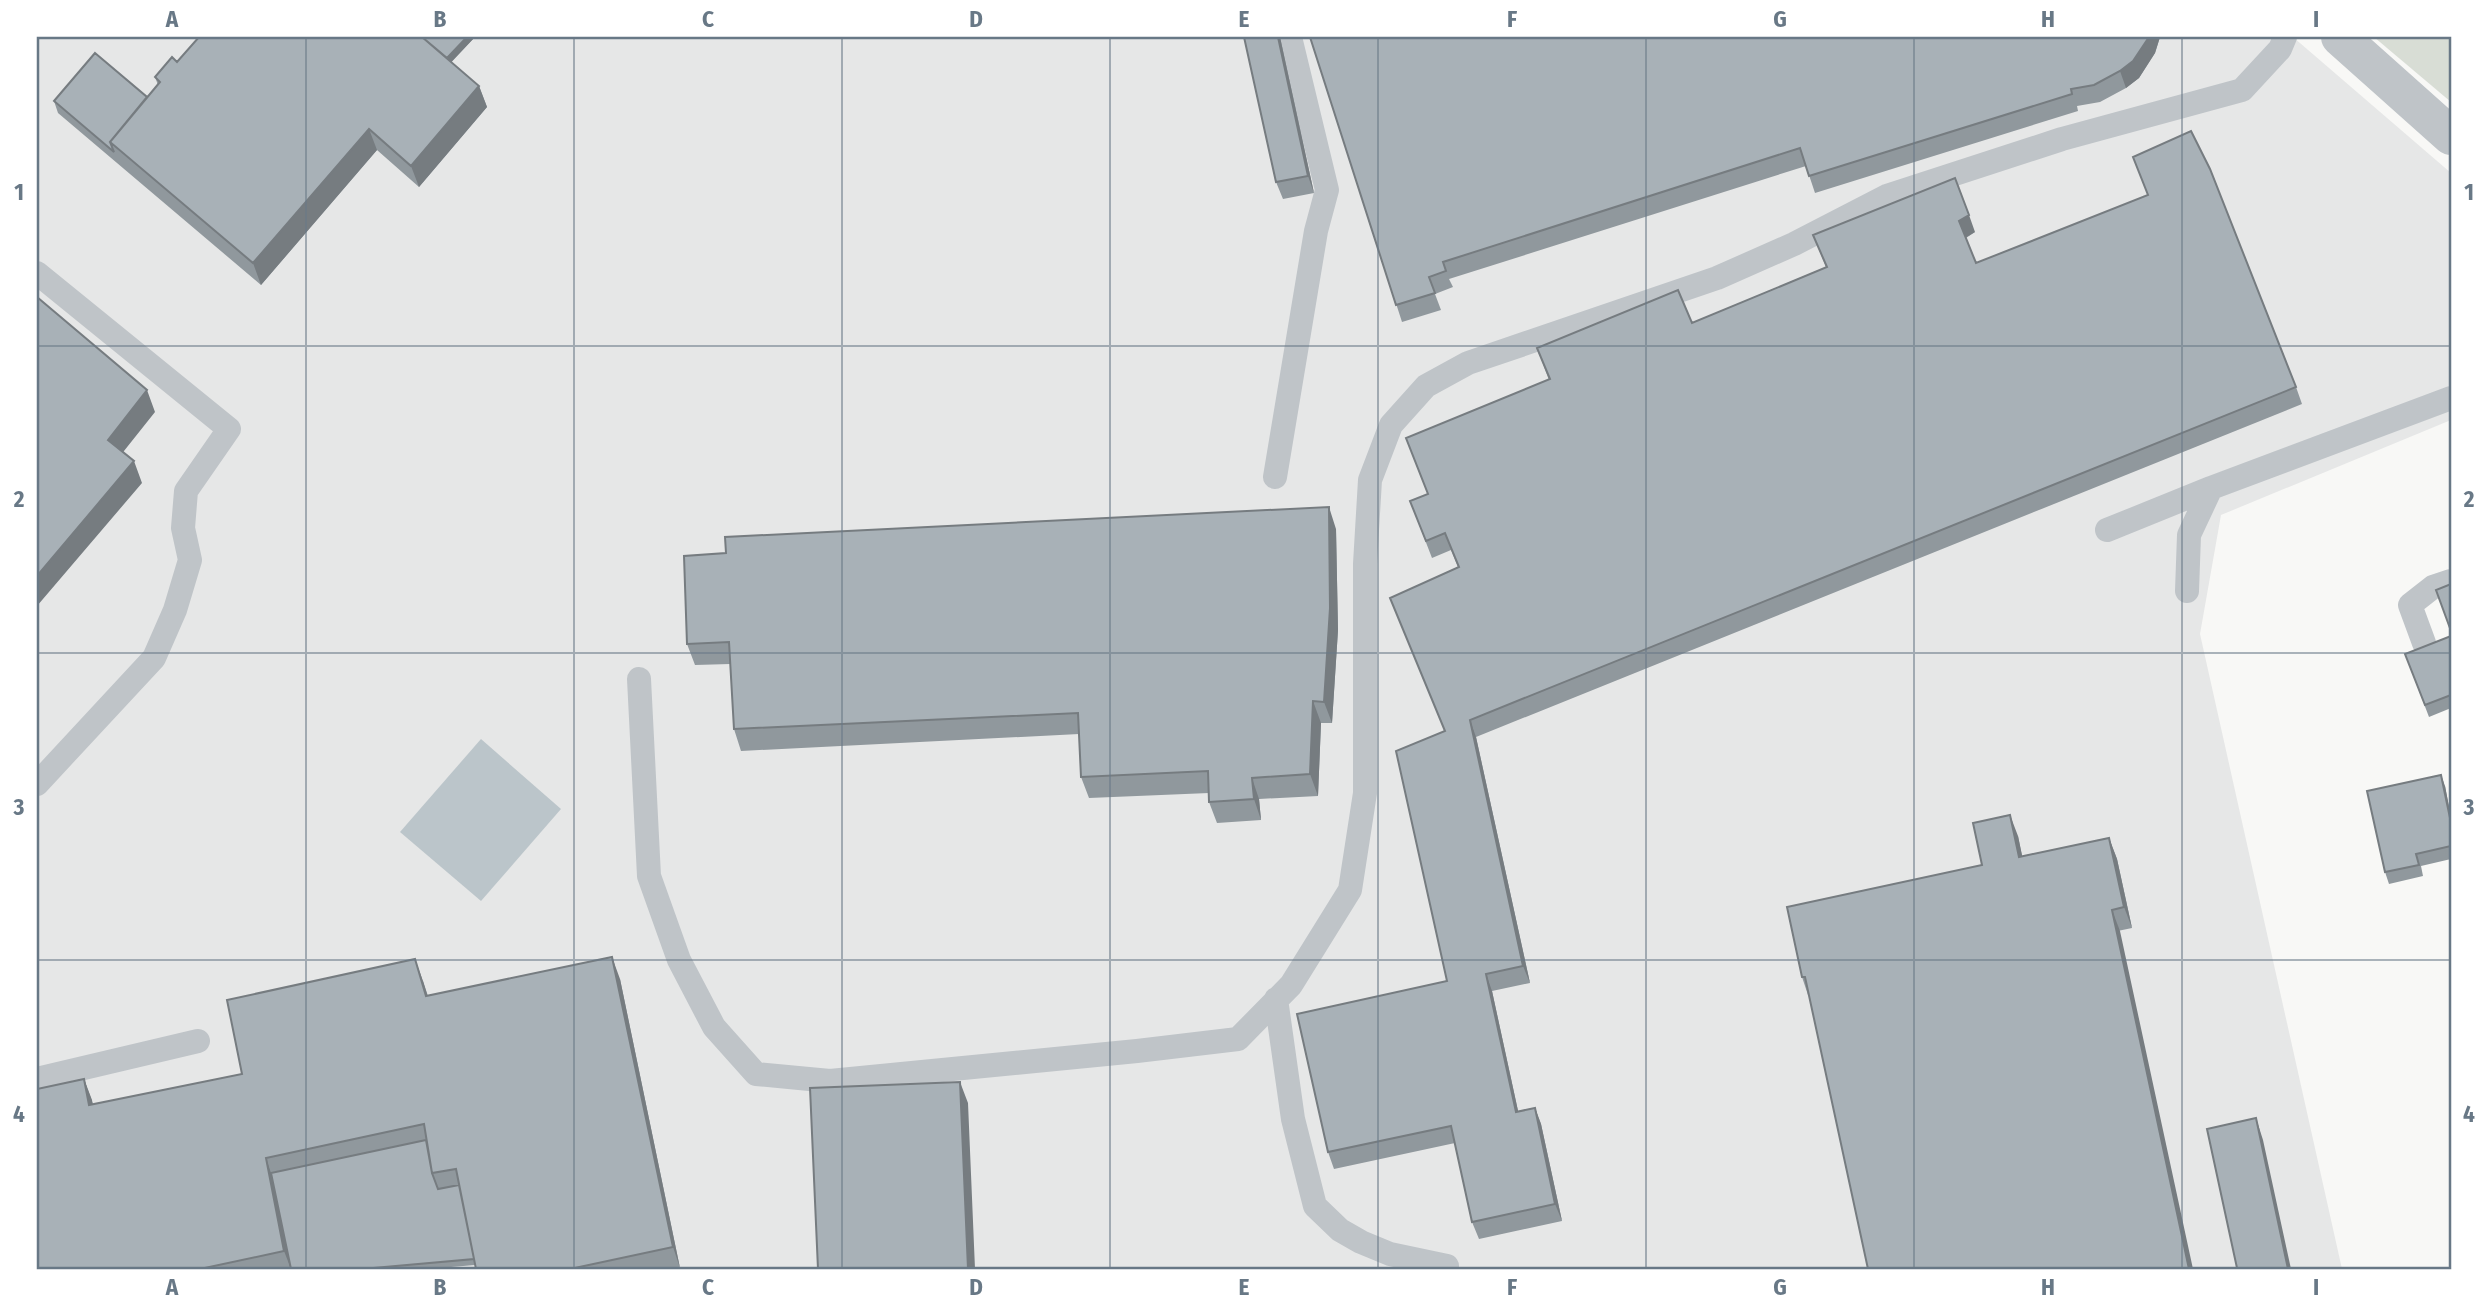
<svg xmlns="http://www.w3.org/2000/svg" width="2488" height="1306" viewBox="0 0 2488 1306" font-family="'Fira Sans Condensed',sans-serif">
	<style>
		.built { fill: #e6e7e7 }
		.green { fill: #d8ddd5 }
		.water { fill: #bbc5ca }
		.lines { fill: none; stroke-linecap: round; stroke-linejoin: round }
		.lane { stroke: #bfc4c8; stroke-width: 24 }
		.street { stroke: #bfc4c8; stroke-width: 38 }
		.wall { fill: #90989d }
		.shaded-wall { fill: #767c80 }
		.building { fill: #a8b1b7; stroke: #767c80; stroke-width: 2 }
		.grid { fill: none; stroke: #687886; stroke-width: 2; stroke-opacity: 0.55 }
		.neatline { fill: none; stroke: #687886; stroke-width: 2.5 }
		.grid-label { font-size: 23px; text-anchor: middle; font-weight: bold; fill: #687886 }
	</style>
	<rect width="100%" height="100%" fill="#f8f8f6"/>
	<path class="built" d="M37 37H2293L2451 173V420L2221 515 2200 634 2342 1269H37Z"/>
	<path class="green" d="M2374 37H2451V102Z"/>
	<path class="water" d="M481 739 561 809 481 901 400 832Z"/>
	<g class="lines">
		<path class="lane" d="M37 273 229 429 186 491 183 528 190 560 175 610 154 658 37 784
			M1275 477 1316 231 1327 190 1290 37
			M2107 530 2211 488 2451 398
			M2187 591 2189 535 2211 488
			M2424 643 2410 605 2433 587 2451 581
			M639 679 649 876 679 960 714 1027 756 1074 830 1081 1137 1051 1238 1039 1291 985 1350 890 1365 793V564L1370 480 1391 425 1426 386 1468 363 1717 278 1794 244 1887 196 2062 139 2242 90 2280 49 2285 37
			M1276 999 1293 1119 1315 1206 1340 1230 1361 1242 1390 1254 1447 1266
			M37 1079 198 1041"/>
		<path class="street" d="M2340 37 2451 136"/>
	</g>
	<path class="wall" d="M199 37H475L451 62 479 86 487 107 419 187 377 150 261 285 58 113 54 101 147 97 158 85 155 77 177 62Z
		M1244 37H1280L1314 193 1283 199 1276 182Z
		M1310 37H2160L2155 53 2139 78 2126 88 2100 102 2077 106 2078 111 1815 193 1806 166 1449 279 1453 287 1435 294 1441 310 1402 322Z
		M1975 232 1966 238 1976 263 2296 387 2302 404 1476 737 1530 983 1492 991 1518 1111 1535 1108 1541 1124 1562 1221 1479 1239 1472 1222 1455 1143 1334 1169 1328 1152 1447 981 1445 732 1390 598 1458 567 1451 550 1432 558 1410 501 1428 494 1406 438 1549 380 1537 348 1692 323 1826 267 1813 235Z
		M1336 529 1338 630 1332 723H1321L1318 796 1259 799 1261 820 1217 823 1209 802V793L1089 798 1081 777 1079 734 741 751 734 729 730 664 695 665 687 644Z
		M2451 636V708L2429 717 2405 654Z
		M2445 786 2451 817V859L2421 866 2423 876 2389 884 2385 872Z
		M2018 836 2022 856 2109 838 2117 859 2132 928 1808 995 1802 977 1982 865Z
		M620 979 680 1268 675 1269H476L475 1265 427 1269H37L84 1079 93 1104 242 1074 423 981 428 996Z"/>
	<path class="shaded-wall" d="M467 37H475L444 70 441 64Z
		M1278 37H1280L1314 193 1308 176Z
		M2149 37H2160L2155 53 2139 78 2126 88 2120 71Z
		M479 86 487 107 419 187 411 166Z
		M369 129 377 150 261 285 253 263Z
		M1969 215 1975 232 1965 238 1959 221Z
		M147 390 155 412 116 461 108 440Z
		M134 461 142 483 37 606V576Z
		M1329 507 1336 529 1338 630 1332 723 1324 702Z
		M1313 701 1321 723 1318 796 1310 774Z
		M1470 720 1476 737 1530 983 1523 966Z
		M2441 775 2445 786 2451 817V822Z
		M1252 778 1259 799 1261 820 1254 799Z
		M2010 815 2018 836 2027 879 2019 857Z
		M2109 838 2117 859 2132 928 2124 907Z
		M2112 910 2120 931 2193 1269H2189Z
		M612 957 620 979 680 1268 673 1247Z
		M415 959 423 981 434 1017 426 996Z
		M1486 974 1492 991 1522 1129 1516 1112Z
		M84 1079 92 1100 96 1126 89 1105Z
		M960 1082 968 1103 975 1269H968Z
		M1535 1108 1541 1124 1562 1221 1555 1204Z
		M2256 1118 2263 1140 2291 1269H2288Z
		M266 1158 273 1179 291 1269 284 1251Z"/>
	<path class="building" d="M199 37H422L479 86 411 166 369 129 253 263 110 142 160 82 155 77 172 57 177 62Z
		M422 37H467L447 58Z
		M1244 37H1278L1308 176 1276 182Z
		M1310 37H2149L2133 61 2120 71 2094 85 2071 89 2072 94 1809 176 1800 148 1443 262 1446 271 1429 277 1435 293 1396 305Z
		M95 53 147 97 110 142 114 152 54 101Z
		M2191 131 2210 169 2296 387 1470 720 1523 966 1486 974 1516 1112 1535 1108 1555 1204 1472 1222 1451 1126 1328 1152 1297 1014 1447 981 1396 751 1445 731 1390 598 1459 567 1445 533 1426 541 1410 501 1428 494 1406 438 1550 379 1537 348 1678 290 1692 323 1827 267 1813 235 1955 178 1969 215 1959 221 1976 263 2148 195 2133 157Z
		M37 297 147 390 108 440 134 461 37 576Z
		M1329 507 1330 608 1324 702 1313 701 1310 774 1252 778 1254 799 1209 802 1208 771 1081 777 1078 713 734 729 729 642 687 644 684 556 726 553 725 537Z
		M2451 584V631L2436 590Z
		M2451 636V695L2425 705 2405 654Z
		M2441 775 2450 818 2451 817V846L2416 854 2419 865 2385 872 2367 791Z
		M2010 815 2019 857 2109 838 2124 907 2112 910 2189 1269H1868L1805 977H1802L1787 907 1982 865 1973 823Z
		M612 957 673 1247 570 1269H476L456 1169 432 1173 424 1124 266 1158 284 1251 200 1269H37V1089L84 1079 89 1105 242 1074 227 1000 415 959 426 996Z
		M960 1082 968 1269H818L810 1088Z
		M2256 1118 2288 1269H2233L2237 1268 2207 1129Z
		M426 1140 432 1173 438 1189 459 1185 474 1259 362 1269H291L271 1173Z"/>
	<path class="grid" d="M306 37V1269M574 37V1269M842 37V1269M1110 37V1269M1378 37V1269M1646 37V1269M1914 37V1269M2182 37V1269M37 346H2451M37 653H2451M37 960H2451"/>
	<rect width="2488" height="1306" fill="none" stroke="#ffffff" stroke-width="77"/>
	<rect x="38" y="38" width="2412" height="1230" class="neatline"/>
	<g class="grid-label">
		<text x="172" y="27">A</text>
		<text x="440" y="27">B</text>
		<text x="708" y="27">C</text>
		<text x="976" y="27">D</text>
		<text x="1244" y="27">E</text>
		<text x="1512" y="27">F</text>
		<text x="1780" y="27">G</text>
		<text x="2048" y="27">H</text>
		<text x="2316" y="27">I</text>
		<text x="19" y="200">1</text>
		<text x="2469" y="200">1</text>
		<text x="19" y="507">2</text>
		<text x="2469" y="507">2</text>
		<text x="19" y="815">3</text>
		<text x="2469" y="815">3</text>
		<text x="19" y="1122">4</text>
		<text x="2469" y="1122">4</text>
		<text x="172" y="1295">A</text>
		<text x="440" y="1295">B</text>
		<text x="708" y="1295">C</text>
		<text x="976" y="1295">D</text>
		<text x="1244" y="1295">E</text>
		<text x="1512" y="1295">F</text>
		<text x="1780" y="1295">G</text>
		<text x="2048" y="1295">H</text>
		<text x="2316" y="1295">I</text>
	</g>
</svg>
